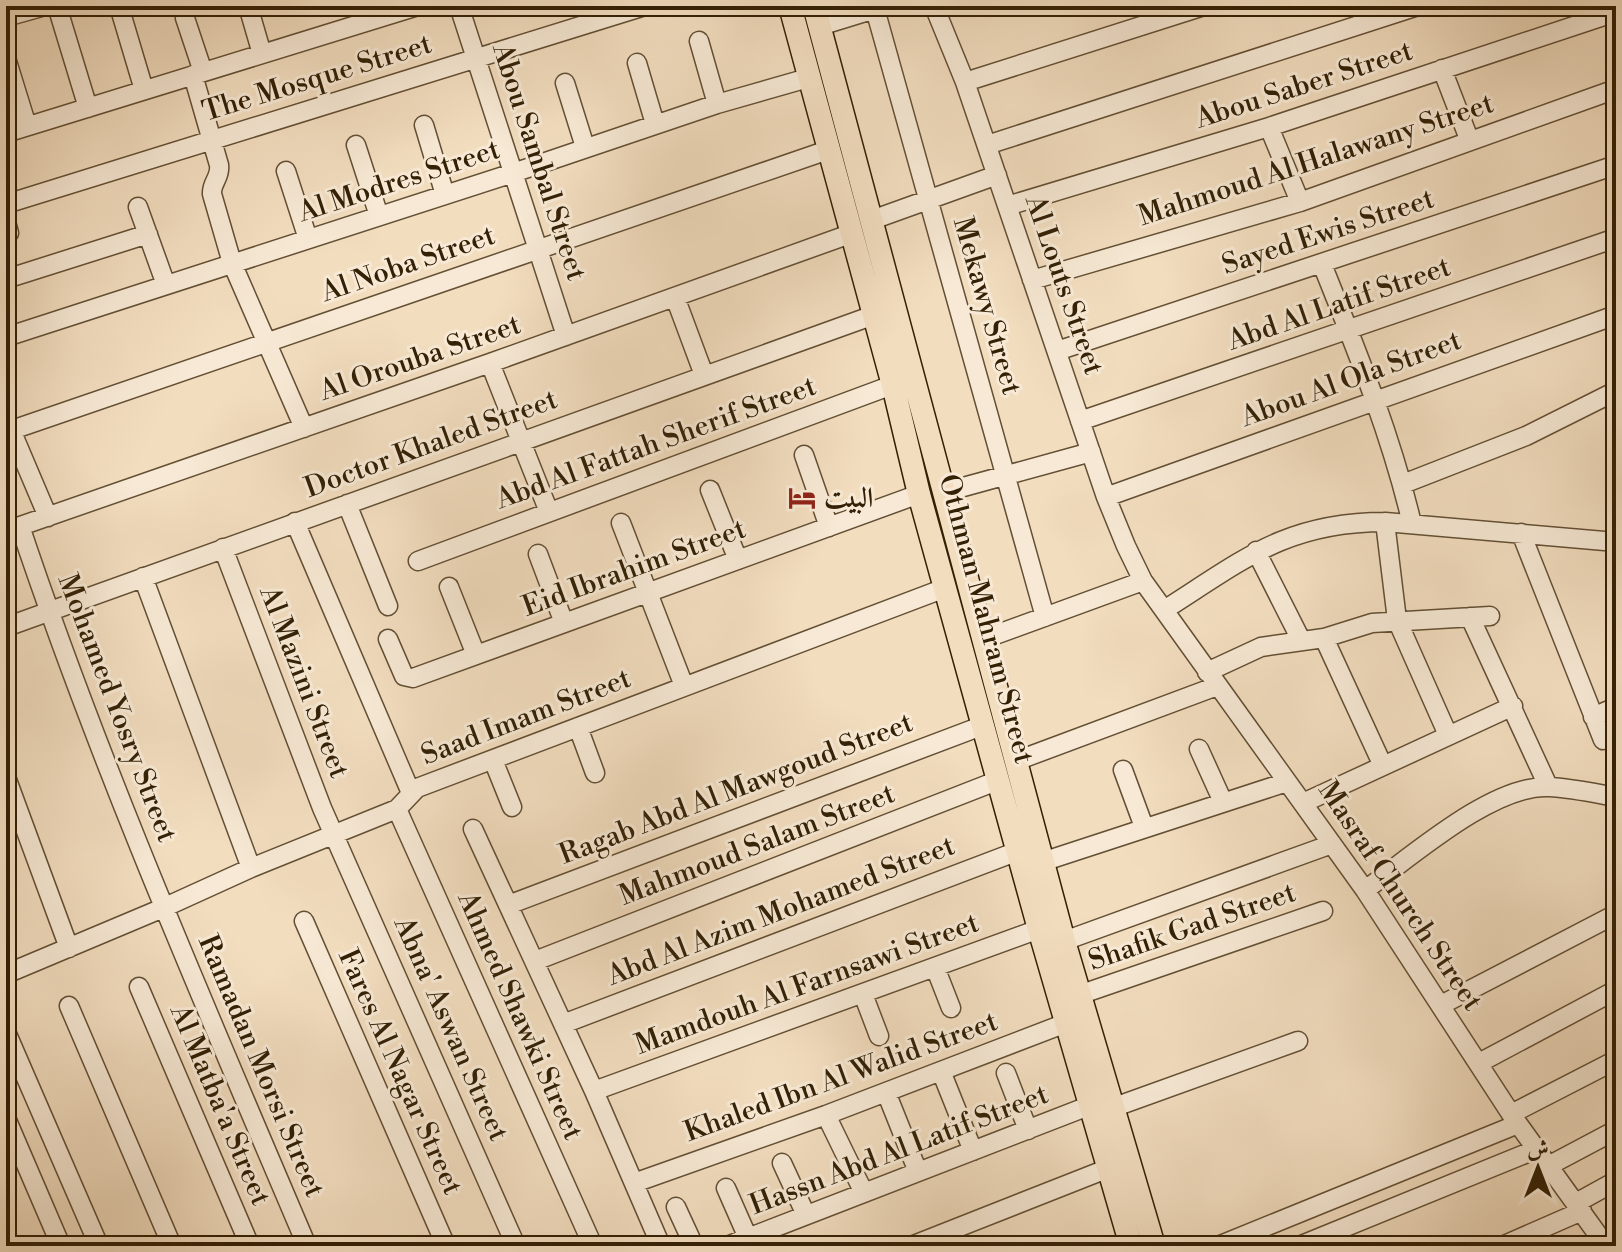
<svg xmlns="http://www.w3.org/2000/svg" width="1622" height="1252" viewBox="0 0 1622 1252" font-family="'Libre Bodoni',Amiri,serif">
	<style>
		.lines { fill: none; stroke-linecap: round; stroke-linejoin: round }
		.minor-casing { stroke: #634f34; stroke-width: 21 }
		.major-casing { stroke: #332005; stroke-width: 25 }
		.minor { stroke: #f7e9d5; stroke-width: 18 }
		.major { stroke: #f2ddbf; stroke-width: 22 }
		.labels { text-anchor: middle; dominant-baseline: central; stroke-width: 6; stroke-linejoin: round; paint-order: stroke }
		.street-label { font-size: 28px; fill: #332005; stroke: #f7e9d5 }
		.poi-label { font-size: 28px; font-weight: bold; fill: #332005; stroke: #f7e9d5; text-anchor: start }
	</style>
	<rect width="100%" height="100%" fill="#f2ddbf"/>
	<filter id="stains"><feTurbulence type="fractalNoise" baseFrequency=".0025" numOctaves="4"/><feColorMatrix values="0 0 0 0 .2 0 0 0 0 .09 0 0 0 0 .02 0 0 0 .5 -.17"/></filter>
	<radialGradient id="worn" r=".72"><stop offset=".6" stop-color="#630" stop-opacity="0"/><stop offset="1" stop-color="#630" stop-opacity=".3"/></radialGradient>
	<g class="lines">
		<g class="minor-casing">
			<path id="minor" d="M57 6 88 108
				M119 6 144 90
				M248 6 262 54
				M459 6 566 336
				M934 6 965 82 1106 497 1126 546 1143 581 1365 890 1511 1114 1606 1246
				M875 9 1045 617
				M6 17 45 6
				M185 18 203 72
				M820 26 885 6
				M699 41 717 104
				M6 58 27 126
				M637 63 655 124
				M1442 69 1469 139
				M193 75 219 165C221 177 211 183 212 194L232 263 304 428
				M965 82 1204 6
				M565 83 585 147
				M424 125 445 195
				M1269 127 1300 202
				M6 133 418 6
				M356 145 379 216
				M987 145 1418 6
				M286 171 308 239
				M6 204 645 6
				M1007 206 1269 127 1616 12
				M138 207 166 285
				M872 220 997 175
				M6 222 9 233
				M1322 264C1356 349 1391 434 1412 524
				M6 279 148 234
				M1032 280 1300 202 1616 89
				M675 297 704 375
				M6 337 513 173 717 104 808 78
				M1057 351 1616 165
				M490 363 549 512
				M6 418 48 517
				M1080 421 1616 238
				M6 432 828 150
				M804 455 829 527
				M1403 484 1526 436 1616 391
				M710 490 738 560
				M945 492 1091 452
				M1106 497 1616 315
				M347 504 388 606
				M295 522 411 793
				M1385 522 1397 620 1448 735
				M621 523 684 686
				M20 526C102 771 206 1008 307 1246
				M6 531 490 363 850 234
				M1521 533 1603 740
				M223 548 322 808 516 1246
				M1256 551 1301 640
				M538 554 564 623
				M418 561 903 381
				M143 577 251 868
				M449 587 476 655
				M1164 610C1243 560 1286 522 1385 522L1616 542
				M1470 617 1548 786
				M6 627 874 315
				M1324 638 1383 766
				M388 639 404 676 413 678 919 494
				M984 639 1143 581
				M1207 672 1261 647 1324 638 1372 623 1490 616
				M1593 717 1616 707
				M578 727 595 773
				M1199 749 1223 802
				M493 760 512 807
				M1016 761 1217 686
				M1123 770 1144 827
				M6 777 69 948
				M1303 803 1513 706
				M397 809 593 1246
				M473 829 594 1091 661 1246
				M1042 862 1287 782
				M1365 890C1411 857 1493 784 1549 787 1571 788 1594 793 1616 797
				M508 905 984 725
				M304 921 446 1246
				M1064 941 1332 844
				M535 961 999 780
				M935 967 951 1008
				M6 974 163 908 251 868 397 809 417 788 945 588
				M139 987 250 1246
				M863 994 879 1036
				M1079 995 1323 911
				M1441 1005 1616 914
				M69 1006 172 1246
				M563 1024 1018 851
				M7 1034 99 1246
				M1479 1063 1616 990
				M941 1071 973 1151
				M1006 1073 1028 1130
				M594 1091 1039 929
				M886 1092 918 1172
				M1112 1108 1298 1041
				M1511 1114 1616 1060
				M826 1115 864 1193
				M6 1118 61 1246
				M782 1163 806 1215
				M1550 1165 1616 1130
				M634 1183 826 1115 1066 1023
				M726 1188 748 1238
				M1576 1203 1616 1181
				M676 1207 694 1246
				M727 1246 1091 1105
				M911 1246 1109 1168
				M1218 1246 1518 1124
				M1299 1246 1537 1149
				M1502 1246 1582 1211"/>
		</g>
		<g class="major-casing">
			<path id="major" d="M790 6 893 385 919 494 1039 929 1131 1246
				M814 6 1064 941 1154 1246"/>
		</g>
		<use href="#minor" class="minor"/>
		<use href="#major" class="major"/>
	</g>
	<defs>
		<g id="hotel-bare" transform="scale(2.16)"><path d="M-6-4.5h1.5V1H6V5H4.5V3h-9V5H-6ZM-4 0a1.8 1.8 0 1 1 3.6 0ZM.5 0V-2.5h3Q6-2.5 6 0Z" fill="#8f2418" stroke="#f7e9d5" stroke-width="2.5" paint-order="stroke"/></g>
	</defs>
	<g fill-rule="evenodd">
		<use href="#hotel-bare" x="802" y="498"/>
	</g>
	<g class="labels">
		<g class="street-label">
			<text transform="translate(317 78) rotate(-17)">The Mosque Street</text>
			<text transform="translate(1304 85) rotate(-18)">Abou Saber Street</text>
			<text transform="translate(1316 160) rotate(-18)">Mahmoud Al Halawany Street</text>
			<text transform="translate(539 162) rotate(72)">Abou Sambal Street</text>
			<text transform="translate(399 181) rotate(-18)">Al Modres Street</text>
			<text transform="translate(1328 232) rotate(-18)">Sayed Ewis Street</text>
			<text transform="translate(408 264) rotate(-19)">Al Noba Street</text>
			<text transform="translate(1064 285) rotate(71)">Al Louts Street</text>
			<text transform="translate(1339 304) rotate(-19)">Abd Al Latif Street</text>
			<text transform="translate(987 306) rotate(74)">Mekawy Street</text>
			<text transform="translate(420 358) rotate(-19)">Al Orouba Street</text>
			<text transform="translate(1351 379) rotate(-20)">Abou Al Ola Street</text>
			<text transform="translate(656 443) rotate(-20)">Abd Al Fattah Sherif Street</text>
			<text transform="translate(431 444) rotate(-20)">Doctor Khaled Street</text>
			<text transform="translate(634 568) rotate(-20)">Eid Ibrahim Street</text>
			<text transform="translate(986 619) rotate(75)">Othman Mahram Street</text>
			<text transform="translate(304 682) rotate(69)">Al Mazini Street</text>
			<text transform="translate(117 708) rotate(69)">Mohamed Yosry Street</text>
			<text transform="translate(526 717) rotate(-21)">Saad Imam Street</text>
			<text transform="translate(736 789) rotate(-21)">Ragab Abd Al Mawgoud Street</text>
			<text transform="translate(757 845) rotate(-21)">Mahmoud Salam Street</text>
			<text transform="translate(1400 896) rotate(56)">Masraf Church Street</text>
			<text transform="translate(781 911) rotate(-21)">Abd Al Azim Mohamed Street</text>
			<text transform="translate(1192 927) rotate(-19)">Shafik Gad Street</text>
			<text transform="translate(807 984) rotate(-20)">Mamdouh Al Farnsawi Street</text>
			<text transform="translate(520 1016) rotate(66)">Ahmed Shawki Street</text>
			<text transform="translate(451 1029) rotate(66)">Abna' Aswan Street</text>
			<text transform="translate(261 1066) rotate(67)">Ramadan Morsi Street</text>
			<text transform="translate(400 1072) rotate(66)">Fares Al Nagar Street</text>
			<text transform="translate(841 1077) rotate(-20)">Khaled Ibn Al Walid Street</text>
			<text transform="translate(220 1105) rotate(67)">Al Matba'a Street</text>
			<text transform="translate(899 1150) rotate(-21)">Hassn Abd Al Latif Street</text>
		</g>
		<g class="poi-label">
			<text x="824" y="498">البيت</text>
		</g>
	</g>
	<rect width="1622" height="1252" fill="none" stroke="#f2ddbf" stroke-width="32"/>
	<rect x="8" y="8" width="1606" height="1236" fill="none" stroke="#332005" stroke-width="4"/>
	<rect x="16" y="16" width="1590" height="1220" fill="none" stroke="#332005" stroke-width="2"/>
	<g transform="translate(1538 1168)" stroke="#f7e9d5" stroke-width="6" paint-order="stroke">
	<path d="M0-6L14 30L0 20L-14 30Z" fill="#332005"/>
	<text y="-12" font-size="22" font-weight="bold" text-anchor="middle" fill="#332005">ش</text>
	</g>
	<rect width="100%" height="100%" filter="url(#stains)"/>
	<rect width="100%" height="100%" fill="url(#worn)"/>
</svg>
